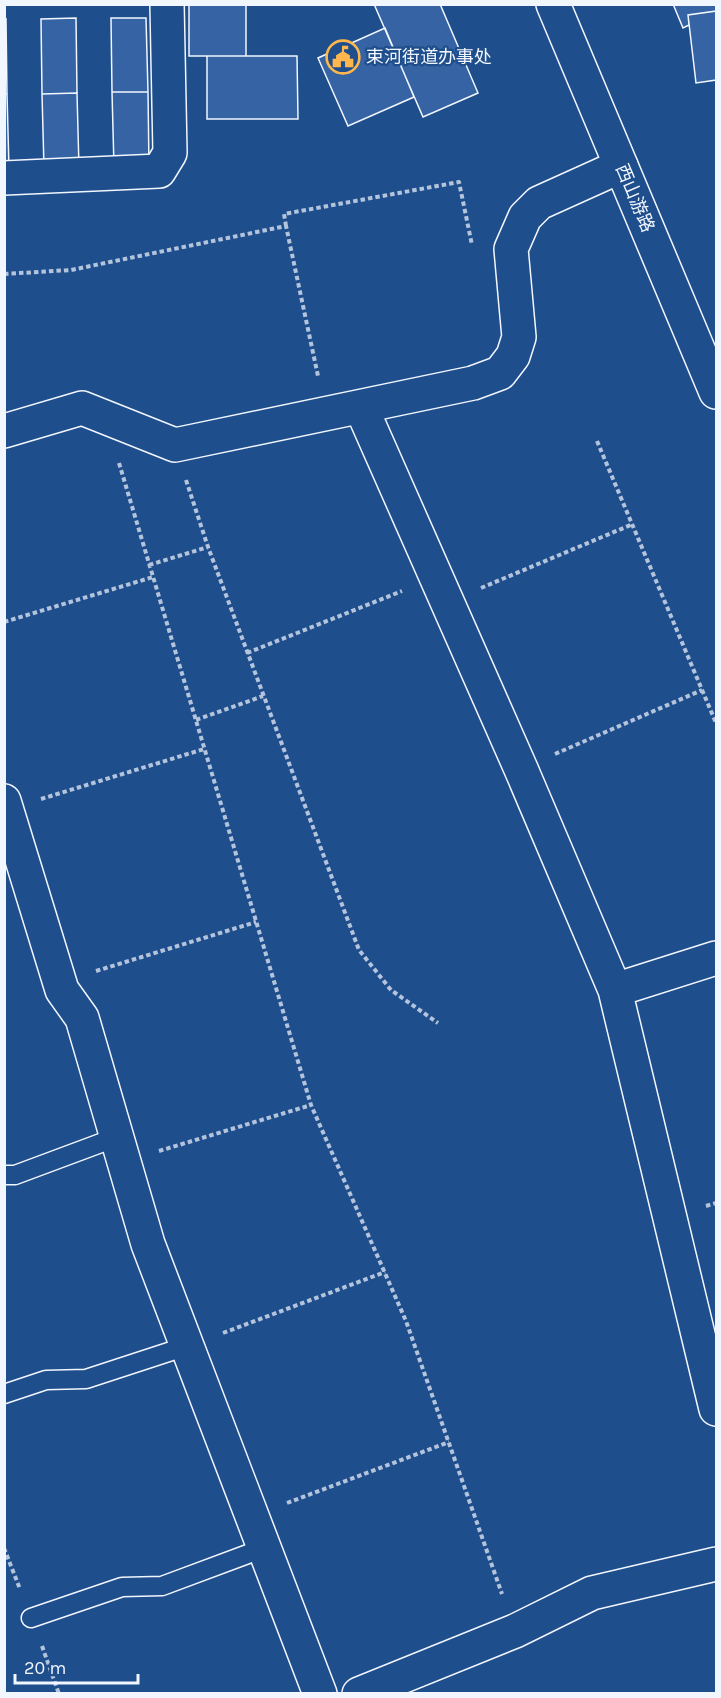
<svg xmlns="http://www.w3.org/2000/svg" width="721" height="1698" viewBox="0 0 721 1698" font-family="Karla,'Noto Sans SC',sans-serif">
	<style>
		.building { fill: #3563a3; stroke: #f2f6ff; stroke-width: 1.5 }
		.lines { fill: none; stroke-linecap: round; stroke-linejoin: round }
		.lane-casing { stroke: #f2f6ff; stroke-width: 21 }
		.street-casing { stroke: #f2f6ff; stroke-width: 36 }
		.secondary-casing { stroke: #f2f6ff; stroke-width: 36 }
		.path { stroke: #b3c4dc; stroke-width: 4; stroke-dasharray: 4.5 3; stroke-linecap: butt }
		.lane { stroke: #1f4e8c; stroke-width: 18 }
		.street { stroke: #1f4e8c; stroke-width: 33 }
		.secondary { stroke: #1f4e8c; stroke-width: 33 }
		.labels { text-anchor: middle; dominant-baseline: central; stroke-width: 4.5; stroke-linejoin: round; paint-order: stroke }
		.poi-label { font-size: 18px; fill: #f2f6ff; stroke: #1f4e8c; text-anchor: start }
		.street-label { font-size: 18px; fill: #f2f6ff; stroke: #1f4e8c }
	</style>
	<rect width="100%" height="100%" fill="#1f4e8c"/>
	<path class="building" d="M189 4H246V56H189Z
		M374 4H440L478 93 423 117Z
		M673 4H716V11L688 15 689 25 683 28Z
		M716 11V80L696 83 688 15Z
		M76 18 77 93 42 94 41 19Z
		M111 18H146L148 92H112Z
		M6 19 7 94H4V20Z
		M385 28 414 97 348 126 318 58Z
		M207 56H297L298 119H207Z
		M112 92H148L149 167H114Z
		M77 93 79 168H44L42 94Z
		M4 94H7L9 169H4Z"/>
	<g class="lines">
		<g class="lane-casing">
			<path id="lane" d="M4 1175H15L117 1137
				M4 1394 46 1380 86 1379 187 1346
				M31 1618 122 1587 162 1586 264 1548"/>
		</g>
		<g class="street-casing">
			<path id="street" d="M4 178 159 171 170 153 167 4
				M361 407 521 769 615 990 716 1409
				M4 431 82 408 175 445 473 383 500 373 513 356 519 337 511 249 525 217 539 203 621 166
				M4 801 62 990 82 1018 148 1244 320 1694
				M615 990 716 958
				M359 1694 515 1631 592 1593 716 1564"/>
		</g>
		<g class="secondary-casing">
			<path id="secondary" d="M553 4 716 392"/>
		</g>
		<path class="path" d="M286 226 284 214 459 182 472 245
			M4 274 71 270 286 226 318 376
			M597 441 716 723
			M119 463 311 1105 406 1321 502 1594
			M186 480 208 547 359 950 391 990 438 1023
			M149 565 208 547
			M481 588 633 524
			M4 622 153 577
			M247 653 402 591
			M196 720 263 696
			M555 754 702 690
			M41 799 204 749
			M96 971 256 922
			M159 1151 311 1105
			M706 1206 716 1203
			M223 1333 385 1272
			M287 1503 449 1442
			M4 1548 20 1589
			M42 1646 59 1694"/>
		<use href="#lane" class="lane"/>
		<use href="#street" class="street"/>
		<use href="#secondary" class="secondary"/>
	</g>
	<defs>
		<g id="civic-ring" transform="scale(1.725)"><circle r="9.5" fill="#1f4e8c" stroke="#ffb74d" stroke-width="1.5"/><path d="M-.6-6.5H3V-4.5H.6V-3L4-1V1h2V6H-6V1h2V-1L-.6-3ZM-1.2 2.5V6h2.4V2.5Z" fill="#ffb74d"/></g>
	</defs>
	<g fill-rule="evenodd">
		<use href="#civic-ring" x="343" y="57"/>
	</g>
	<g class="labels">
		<g class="poi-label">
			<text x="366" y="57">束河街道办事处</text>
		</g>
		<g class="street-label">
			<text transform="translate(635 198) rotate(67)">西山游路</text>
		</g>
	</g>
	<rect width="721" height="1698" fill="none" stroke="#f2f6ff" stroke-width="12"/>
	<path d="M15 1674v9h123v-9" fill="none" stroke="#f2f6ff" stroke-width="3"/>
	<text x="24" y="1674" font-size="18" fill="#f2f6ff" stroke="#1f4e8c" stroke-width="4.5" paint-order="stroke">20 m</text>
</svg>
